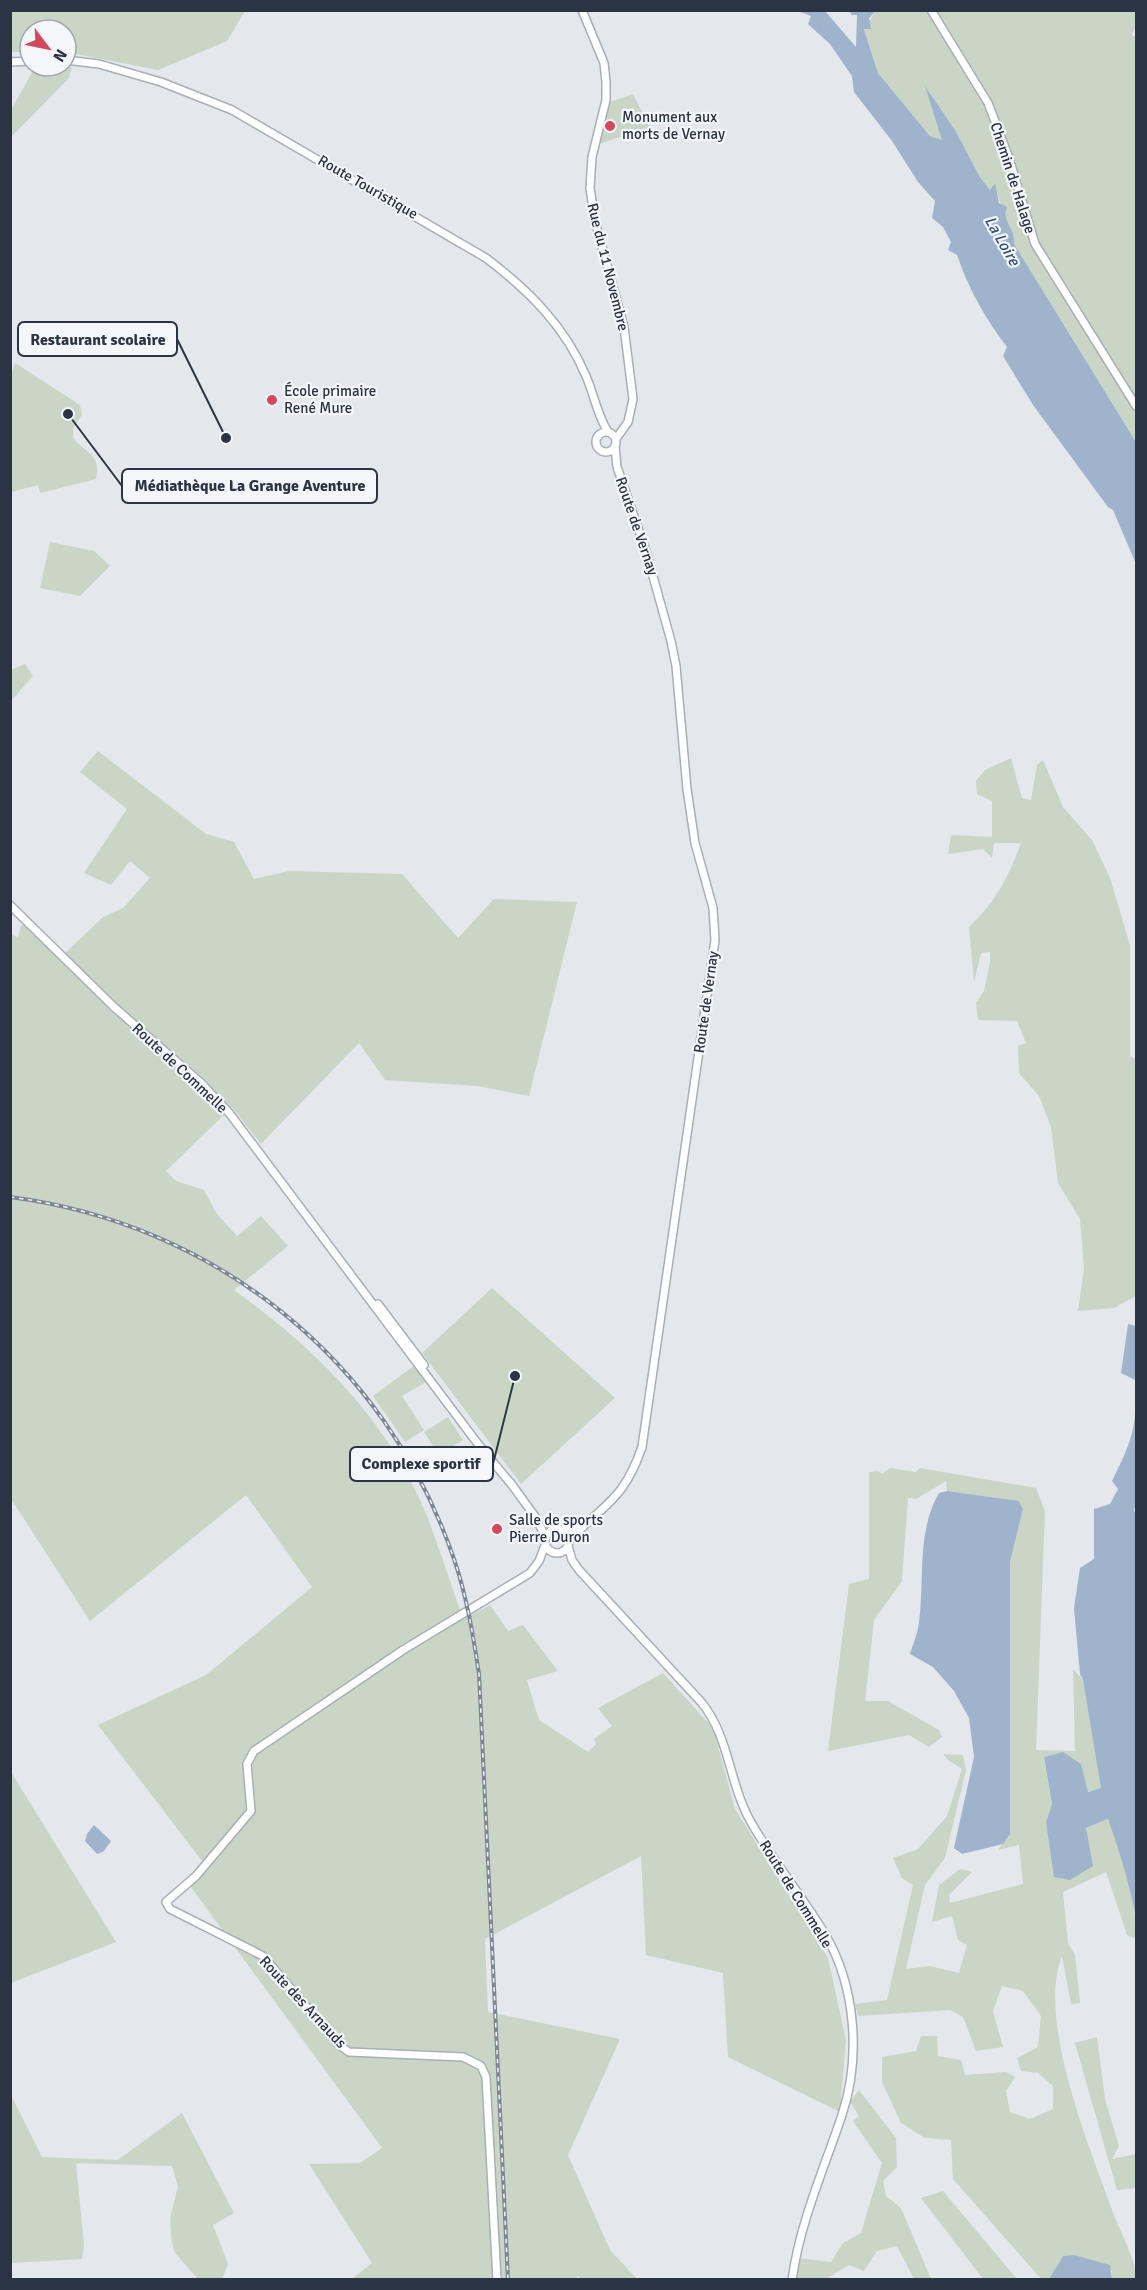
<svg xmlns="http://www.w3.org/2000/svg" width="1147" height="2290" viewBox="0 0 1147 2290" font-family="Signika,sans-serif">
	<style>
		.green { fill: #c9d6c5 }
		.water { fill: #9fb4cc }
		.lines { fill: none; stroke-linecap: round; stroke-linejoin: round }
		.secondary-casing { stroke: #a9aeb7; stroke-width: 10 }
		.secondary { stroke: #fff; stroke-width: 7 }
		.rail-casing { stroke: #7d8696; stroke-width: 4 }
		.rail { stroke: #f4f6f9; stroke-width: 1.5; stroke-dasharray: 4.5; stroke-linecap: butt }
		.poi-dot { fill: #d1495b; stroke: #f4f6f9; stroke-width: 2 }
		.labels { text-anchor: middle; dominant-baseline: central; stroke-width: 4.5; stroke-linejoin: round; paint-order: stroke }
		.poi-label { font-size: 15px; fill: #2b3445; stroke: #f4f6f9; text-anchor: start }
		.street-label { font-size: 15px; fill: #2b3445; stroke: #f4f6f9 }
		.water-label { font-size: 16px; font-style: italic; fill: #34527a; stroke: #f4f6f9 }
		.leader { fill: none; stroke: #2b3445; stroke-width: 2 }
		.callout-dot { fill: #2b3445; stroke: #f4f6f9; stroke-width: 2 }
		.callout { fill: #f4f6f9; stroke: #2b3445; stroke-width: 2 }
		.callout-label { font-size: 16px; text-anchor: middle; font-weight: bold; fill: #2b3445 }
	</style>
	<rect width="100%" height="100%" fill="#e4e7ec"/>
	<path class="green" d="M10 11 11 10 245 11 227 41 158 70 66 52V30H30V52H11Z
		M876 11H1136V26L1132 35 1136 37V442L1014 244 994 184 990 190 980 177 955 130 926 88 943 141 930 136 878 73 864 28Z
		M35 67H72L69 78 11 137V110Z
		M633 94 650 127 599 144 610 102Z
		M15 363 80 405 82 415 73 428V437C84 454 102 452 96 479L40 493 38 485 11 492 10 379Z
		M50 542 94 551 110 566 80 596 40 588Z
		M25 664 33 676 11 701V670Z
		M98 751 206 834 234 842 254 879 289 871 402 874 458 938 494 899 577 902 529 1096 477 1086 385 1080 359 1043 261 1144 232 1107 166 1171 176 1181 204 1190 217 1214 237 1236 261 1216 288 1246 234 1290C316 1349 388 1420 427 1516 440 1550 451 1585 463 1619L490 1605 508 1631 523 1625 558 1671 527 1680 539 1720 588 1752 596 1744 594 1739 612 1726 598 1708 663 1673 713 1728 735 1809 828 1958 846 2040 840 2112 728 2057 723 1973 646 1955 641 1856 485 1939 488 2012 620 2039 568 2155 610 2250 637 2279H581L578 2276 574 2280 352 2279 372 2263 309 2164 360 2163 382 2148 188 1883 205 1865 98 1725 206 1675 312 1587 246 1495 90 1621 11 1499 10 933 18 938 21 926 26 924 59 959 103 917 123 908 150 878 130 861 111 885 84 873 127 809 80 772Z
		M1011 758 1022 798 1031 800 1037 765 1043 760 1063 807 1092 840 1110 878 1130 945V1056L1136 1059V1296L1114 1308 1078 1311 1084 1268 1080 1219 1058 1183 1051 1127 1039 1096 1019 1073 1018 1046 1026 1043 1017 1021 978 1020 976 1003 984 991 990 962V952L981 953 974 982 969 927C995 903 1009 876 1021 843H994L992 858 983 849 948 854 951 835 992 837V801L977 794 976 781 985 770Z
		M492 1288 615 1398 521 1484 422 1353Z
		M415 1365 426 1382 402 1396 424 1430 405 1442 373 1396Z
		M448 1417 463 1440 439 1455 424 1432Z
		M890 1468 916 1472 920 1468 1036 1488 1045 1511 1036 1750 1075 1751 1073 1669 1083 1680 1102 1788 1087 1792 1081 1764 1044 1758 1052 1805 1046 1822 1086 1828 1109 1819C1121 1859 1137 1896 1136 1939L1127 1935 1106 1872 1063 1892 1068 1943 1075 1955 1080 2003 1071 2004 1062 1956C1036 2020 1091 2151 1114 2215 1121 2234 1136 2259 1136 2279H1112V2271L1063 2256 1049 2279H1041L953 2179 951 2140 925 2138 901 2123 882 2082V2057L916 2051 921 2036H937L938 2056 961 2060 965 2075 1006 2072 1015 2077 1006 2091 1010 2112 1030 2119 1053 2109V2086L1038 2073 1021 2071 1017 2058 1038 2047 1041 2016 1023 1991 1002 1986 993 2011 1003 2047 976 2051 963 2017 950 2010 858 2016 855 2004 887 2000 913 1885 902 1878 893 1858 918 1849 947 1816 962 1769 948 1760 943 1754 963 1755 966 1770 945 1858 925 1885 906 1969 930 1966 959 1973 967 1945 958 1940 952 1916 932 1922 939 1885 960 1869 972 1872 949 1895 950 1903 1023 1884 1019 1845 998 1850 1010 1833V1562L1023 1509 1019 1501 947 1491 946 1481 916 1499 908 1498 902 1581 874 1620 865 1701H888L939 1730 942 1737 929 1747 909 1735 828 1751 849 1584 869 1579V1472L878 1471 882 1474Z
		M11 1772 116 1942 11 1983Z
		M1097 2037 1105 2099 1119 2146 1112 2159 1136 2154V2188L1117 2190 1075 2043Z
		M859 2090 896 2138 897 2167 883 2181 886 2196 901 2208 931 2279H914L897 2246 877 2251 864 2271 849 2265 826 2279 795 2280 797 2258 831 2262 843 2243 861 2233 882 2163 853 2121 859 2116 850 2102Z
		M11 2095 42 2157 118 2160 182 2113 234 2213 213 2225 228 2264 222 2279H198L175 2253 172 2243 170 2219 178 2186 172 2166 76 2163 84 2245 82 2259 11 2263Z
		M943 2191 1017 2279H983L921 2198Z"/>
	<path class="water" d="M798 11H825L856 47 857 15H852L849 11H876L869 18 871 29H864L878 73 930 136 942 140 925 86 955 130 980 177 990 190 995 183 999 203 1007 207C1001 222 1016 228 1014 244L1136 442V564L1113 510 1108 507 1033 405 1003 356 1007 347C985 318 969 290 957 255L948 250 951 242 943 227 932 218 935 201 918 182 892 141 854 92 852 76 830 44 808 24 811 16Z
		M1128 1324 1136 1326V1503L1134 1511 1136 1513V1918C1129 1882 1120 1853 1108 1819L1086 1828 1093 1866 1070 1880 1054 1877 1046 1822 1052 1804 1044 1757 1063 1752 1081 1764 1088 1792 1101 1788 1083 1680 1080 1674 1074 1608 1080 1568 1094 1559V1509L1110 1504 1118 1489 1112 1481C1133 1438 1137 1428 1135 1380L1121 1373Z
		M947 1491 1019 1501 1023 1509 1010 1562V1834L1003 1844 962 1854 954 1848 974 1757 969 1718 954 1691 933 1667 910 1654C913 1644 918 1633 919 1622 925 1579 916 1533 939 1493Z
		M94 1825 111 1841 103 1852 97 1854 85 1841 87 1834Z
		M1074 2255 1110 2265 1112 2279H1049L1063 2256Z"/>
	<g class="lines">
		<g class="secondary-casing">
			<path id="secondary" d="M582 10 604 63 606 82V100L592 157 590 188 595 221 624 327 633 399 628 422 616 439
				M931 10 988 103 1009 158 1035 244 1136 406
				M66 60 99 64 161 82 232 110 486 258C528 290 565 326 586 376 594 394 597 415 608 432
				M10 62 30 61
				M596 442a10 10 0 1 1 20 0a10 10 0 1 1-20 0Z
				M10 905 114 1007 201 1083 230 1114 478 1444 512 1485
				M378 1304 424 1365
				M510 1482 536 1518 546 1538
				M545 1541a12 12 0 1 1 24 0a12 12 0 1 1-24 0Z
				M562 1530 584 1525
				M569 1541C604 1503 623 1502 642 1447L715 940 713 908 695 843 687 789 676 666 671 641 646 551 617 467 615 447
				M568 1546 572 1560 579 1570 702 1703C730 1738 729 1785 752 1824 774 1862 802 1896 825 1934 856 1987 861 2058 842 2115 824 2169 800 2222 792 2280
				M497 2280 486 2077 481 2066 463 2057 349 2052 339 2045 263 1956 170 1909 166 1902 196 1876 251 1811 247 1764 254 1751 403 1650 530 1573 539 1561 546 1543"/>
		</g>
		<use href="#secondary" class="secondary"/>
		<g class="rail-casing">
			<path id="rail" d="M10 1197C217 1224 386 1361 454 1559 467 1597 473 1635 479 1674L508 2280"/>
		</g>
		<use href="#rail" class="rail"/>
	</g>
	<g class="poi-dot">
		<circle cx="610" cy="126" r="6"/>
		<circle cx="272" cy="400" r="6"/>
		<circle cx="497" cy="1529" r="6"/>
	</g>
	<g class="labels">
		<g class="poi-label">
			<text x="622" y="117">Monument aux<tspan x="622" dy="17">morts de Vernay</tspan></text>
			<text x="284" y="391">École primaire<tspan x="284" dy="17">René Mure</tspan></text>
			<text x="509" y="1520">Salle de sports<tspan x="509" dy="17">Pierre Duron</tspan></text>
		</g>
		<g class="street-label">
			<text transform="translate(1013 178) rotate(72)">Chemin de Halage</text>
			<text transform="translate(368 187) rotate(30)">Route Touristique</text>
			<text transform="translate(608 267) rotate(76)">Rue du 11 Novembre</text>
			<text transform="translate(637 526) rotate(71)">Route de Vernay</text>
			<text transform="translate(706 1002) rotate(-82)">Route de Vernay</text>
			<text transform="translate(180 1068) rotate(43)">Route de Commelle</text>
			<text transform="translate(796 1894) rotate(58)">Route de Commelle</text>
			<text transform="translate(303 2002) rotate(47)">Route des Arnauds</text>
		</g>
		<g class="water-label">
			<text transform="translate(1002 241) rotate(60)">La Loire</text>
		</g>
	</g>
	<path class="leader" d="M226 438L177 339M68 414L122 486M515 1376L493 1464"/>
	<g class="callout-dot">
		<circle cx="226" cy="438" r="6"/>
		<circle cx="68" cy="414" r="6"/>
		<circle cx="515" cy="1376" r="6"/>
	</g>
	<g class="callout">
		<rect x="18" y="322" width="159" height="34" rx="6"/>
		<rect x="122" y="469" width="255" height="34" rx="6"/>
		<rect x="350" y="1447" width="143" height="34" rx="6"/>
	</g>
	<g class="callout-label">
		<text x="98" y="345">Restaurant scolaire</text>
		<text x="250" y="491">Médiathèque La Grange Aventure</text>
		<text x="421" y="1469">Complexe sportif</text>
	</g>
	<rect width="1147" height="2290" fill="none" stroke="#2b3445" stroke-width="24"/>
	<g transform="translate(48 48) rotate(122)"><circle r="28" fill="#f4f6f9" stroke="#a4a8b1" stroke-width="1.5"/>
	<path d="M0-4.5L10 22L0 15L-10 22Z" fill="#d1495b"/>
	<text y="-9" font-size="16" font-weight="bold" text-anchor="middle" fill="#2b3445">N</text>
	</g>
</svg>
